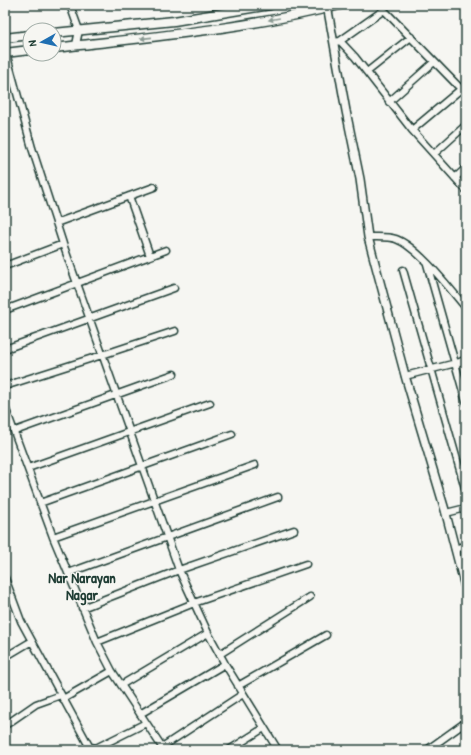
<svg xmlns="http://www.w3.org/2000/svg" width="471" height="755" viewBox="0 0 471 755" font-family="'Patrick Hand',sans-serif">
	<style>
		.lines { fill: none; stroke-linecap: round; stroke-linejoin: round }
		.minor-casing { stroke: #1f3d34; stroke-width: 9 }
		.tertiary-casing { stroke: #1f3d34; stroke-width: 10 }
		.secondary-casing { stroke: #1f3d34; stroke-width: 11 }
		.minor { stroke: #f6f6f2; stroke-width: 6 }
		.tertiary { stroke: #f6f6f2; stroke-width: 7 }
		.secondary { stroke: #f6f6f2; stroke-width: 8 }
		.oneway { fill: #8a9a93 }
		.labels { text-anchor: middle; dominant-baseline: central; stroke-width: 3; stroke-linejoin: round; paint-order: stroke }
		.neighbourhood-label { font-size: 15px; font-weight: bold; fill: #1f3d34; stroke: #f6f6f2 }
	</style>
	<rect width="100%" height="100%" fill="#f6f6f2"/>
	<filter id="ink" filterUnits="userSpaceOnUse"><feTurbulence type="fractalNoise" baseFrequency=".025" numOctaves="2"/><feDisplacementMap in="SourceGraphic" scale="8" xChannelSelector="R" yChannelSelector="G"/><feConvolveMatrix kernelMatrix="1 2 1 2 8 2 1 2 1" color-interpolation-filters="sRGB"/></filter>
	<g filter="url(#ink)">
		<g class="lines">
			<g class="minor-casing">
				<path id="minor" d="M70 5 79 30 76 45
					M340 41 384 10 461 89 466 92
					M334 42 340 41 355 57 412 130 466 190
					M6 53 32 148 63 244 179 570 208 633 225 664 278 750
					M367 72 411 37
					M389 102 434 62
					M412 130 461 89
					M434 154 466 125
					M455 178 466 168
					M129 196 150 256
					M56 223 154 187
					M368 237C377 237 387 236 396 239 418 247 450 289 466 308
					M427 264 466 402
					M5 266 63 244
					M403 270 465 488
					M5 310 166 250
					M5 349 174 288
					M405 376 460 362 466 359
					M5 386 102 355 175 331
					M5 407 53 537 97 642 112 671 164 750
					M15 431 174 374
					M28 468 210 403
					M40 503 232 434
					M446 513 466 508
					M53 537 255 465
					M455 549 466 545
					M68 573 278 497
					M5 578 21 621 89 746 94 748 98 747 146 723
					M82 608 179 570 294 530
					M97 642 194 603 306 564
					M220 654 310 597
					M5 657 32 641
					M121 685 208 633
					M238 686 326 635
					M63 699 112 671
					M140 714 225 664
					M7 724 36 704 61 695
					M162 747 243 694
					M229 750 264 728
					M427 750 466 722"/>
			</g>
			<g class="tertiary-casing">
				<path id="tertiary" d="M327 5 346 111 360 179 368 237 406 379 445 510 466 591"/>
			</g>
			<g class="secondary-casing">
				<path id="secondary" d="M54 33 174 21 270 5
					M5 38 30 35
					M54 48C149 37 246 29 340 5
					M5 53 30 50"/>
			</g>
			<use href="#minor" class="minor"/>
			<use href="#tertiary" class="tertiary"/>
			<use href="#secondary" class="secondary"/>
		</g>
		<defs><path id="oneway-solid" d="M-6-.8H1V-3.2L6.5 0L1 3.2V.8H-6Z"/></defs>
		<g class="oneway">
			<use href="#oneway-solid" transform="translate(274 19) rotate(170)"/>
			<use href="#oneway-solid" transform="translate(146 38) rotate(174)"/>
		</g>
	</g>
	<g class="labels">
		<g class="neighbourhood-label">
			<text x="82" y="577">Nar Narayan<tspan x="82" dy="17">Nagar</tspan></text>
		</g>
	</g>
	<rect width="471" height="755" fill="none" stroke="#f6f6f2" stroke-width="20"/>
	<rect x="10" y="10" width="451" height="735" fill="none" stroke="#1f3d34" stroke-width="1.5" filter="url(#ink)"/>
	<g transform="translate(42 42) rotate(262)"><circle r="19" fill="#f6f6f2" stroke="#a0aca6"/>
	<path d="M0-3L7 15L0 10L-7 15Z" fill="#1f6fb2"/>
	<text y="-6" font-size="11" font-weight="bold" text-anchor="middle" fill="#1f3d34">N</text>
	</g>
</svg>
